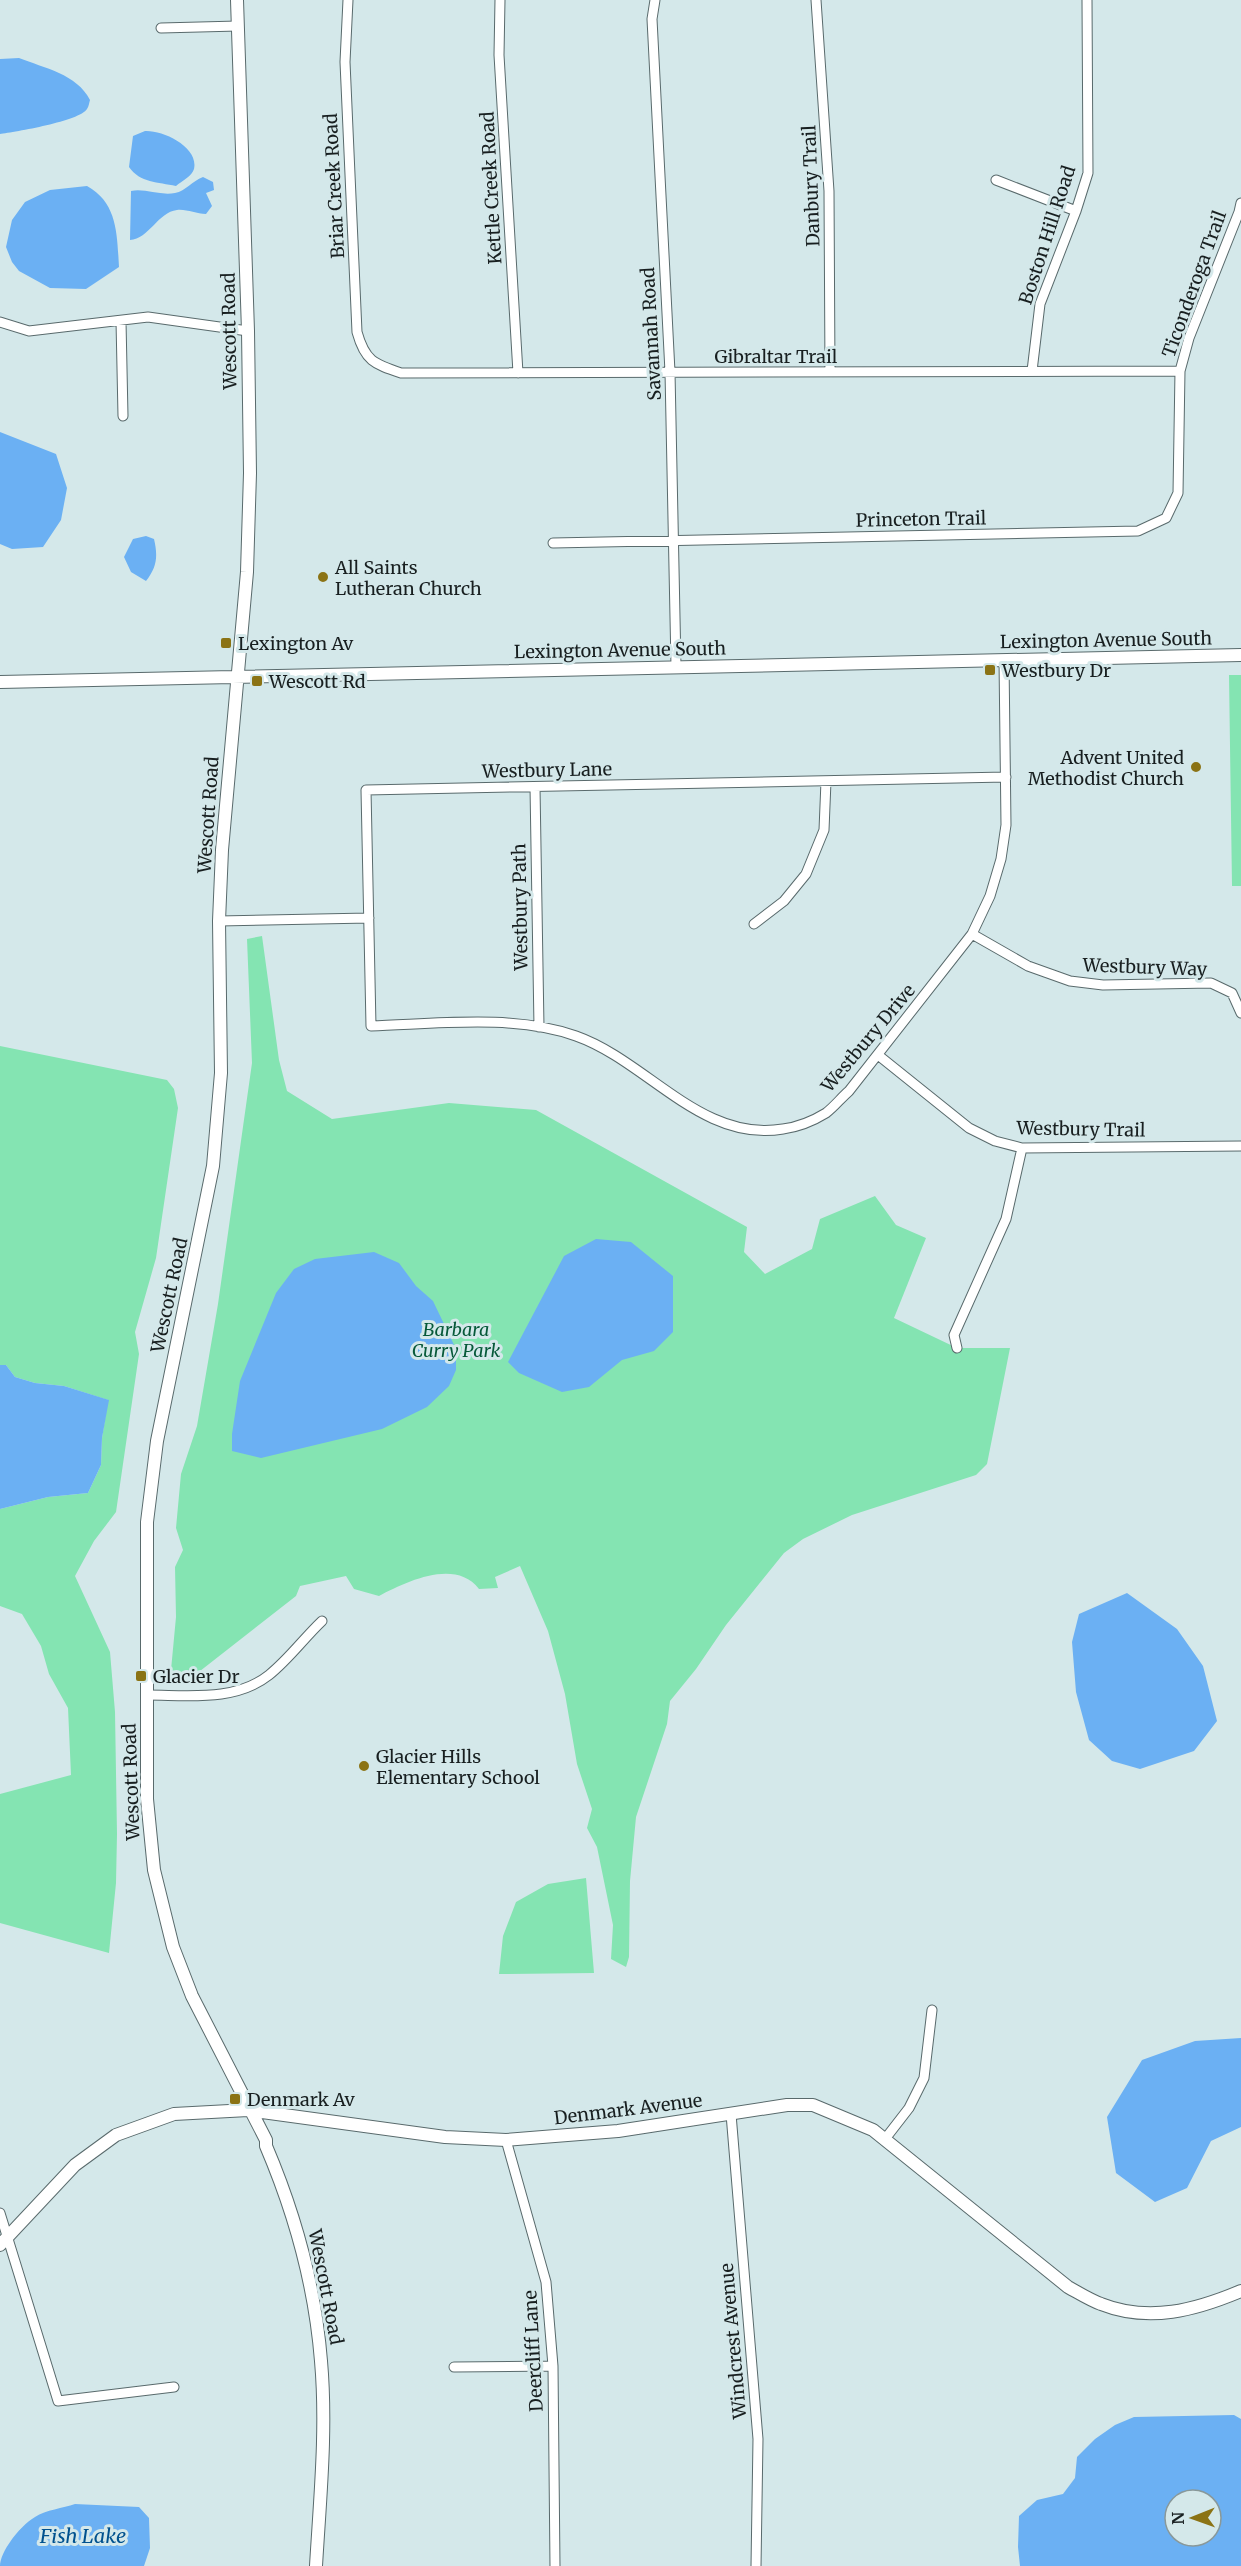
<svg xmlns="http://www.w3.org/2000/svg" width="1241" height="2566" viewBox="0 0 1241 2566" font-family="Merriweather,serif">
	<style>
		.green { fill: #84e4b2 }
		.water { fill: #6bb0f3; fill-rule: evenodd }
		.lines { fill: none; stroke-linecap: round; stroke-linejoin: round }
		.street-casing { stroke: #596a6c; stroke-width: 11 }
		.secondary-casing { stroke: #596a6c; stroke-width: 14 }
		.street { stroke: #fff; stroke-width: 9 }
		.secondary { stroke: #fff; stroke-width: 12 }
		.poi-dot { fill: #8b7315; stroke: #d4e8ea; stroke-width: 2 }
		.labels { text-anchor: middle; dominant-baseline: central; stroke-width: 6; stroke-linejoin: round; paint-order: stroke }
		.street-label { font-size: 18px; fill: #181f20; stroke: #d4e8ea }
		.poi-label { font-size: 18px; fill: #181f20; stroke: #d4e8ea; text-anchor: start }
		.park-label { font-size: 18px; font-style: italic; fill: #065939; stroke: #d4e8ea }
		.water-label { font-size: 20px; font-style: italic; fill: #00518e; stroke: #d4e8ea }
	</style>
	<rect width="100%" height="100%" fill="#d4e8ea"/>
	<path class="green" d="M1229 675H1241V886H1232Z
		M262 936 279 1060 287 1091 332 1119 449 1103 536 1110 747 1227 744 1252 765 1274 812 1249 820 1219 875 1196 896 1225 926 1238 894 1318 957 1348H1010L987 1464 976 1475 852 1515 803 1539 784 1553 726 1625 696 1669 670 1701 667 1724 636 1817 630 1881 629 1957 626 1967 611 1959 613 1925 597 1847 587 1828 592 1809 577 1764 565 1694 548 1631 520 1566 495 1577 498 1588 479 1589C455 1558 406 1582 379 1596L354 1589 346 1576 300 1586 296 1596 186 1682 171 1670 176 1617 175 1567 183 1550 176 1528 181 1474 197 1426 218 1304 252 1063 247 939Z
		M0 1046 167 1080 174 1089 178 1108 156 1258 135 1332 139 1354 116 1512 94 1541 75 1576 110 1652 115 1712 117 1834 116 1883 109 1953 0 1923V1794L71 1775 68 1708 49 1674 41 1646 22 1614 0 1606V1509L48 1497 88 1493 101 1465 102 1438 108 1400 64 1386 35 1383 15 1377 6 1365H0Z
		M586 1878 594 1973 499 1974 503 1936 516 1902 548 1884Z"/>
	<path class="water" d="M19 58C44 68 77 74 90 100 89 103 89 106 87 109 80 121 15 132 0 134V59Z
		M145 131C163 130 199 147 194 169 192 176 182 181 176 186 158 182 140 183 129 167L133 136Z
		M203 177 213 182 214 190 206 193 212 206 206 214C196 214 187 209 177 210 158 212 149 239 130 240L131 191C145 188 160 196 175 193 186 191 192 181 203 177Z
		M87 186C118 203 117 235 119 267L86 289 50 288 19 271 12 262 6 247 12 220 25 202 50 190Z
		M0 432 56 454 67 488 61 520 43 547 12 549 0 544Z
		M146 536 154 539C158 556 157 567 146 581L131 572 124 557 133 539Z
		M596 1239 631 1242 673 1276V1332L654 1351 622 1360 589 1387 562 1392 519 1373 508 1362 564 1256Z
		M374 1252 399 1263 416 1286 433 1301 456 1349V1370L449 1386 427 1407 382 1429 261 1458 232 1451V1434L240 1381 276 1293 294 1269 315 1259Z
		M0 1365H6L15 1377 35 1383 64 1386 109 1400 102 1438 101 1465 88 1493 48 1497 0 1509Z
		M1127 1593 1177 1629 1203 1666 1217 1721 1194 1751 1140 1769 1112 1761 1089 1740 1076 1692 1072 1642 1079 1614Z
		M1241 2038V2127L1211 2141 1187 2188 1155 2202 1116 2173 1107 2117 1142 2060 1195 2041Z
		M1234 2415 1241 2419V2566H1020L1018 2547 1019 2516 1037 2500 1063 2494 1075 2478 1077 2457 1095 2439 1115 2425 1134 2417ZM1175 2500H1211V2536H1175Z
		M75 2504 139 2507 149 2518 150 2548 144 2566H0C0 2551 21 2525 35 2517 46 2510 63 2508 75 2504Z"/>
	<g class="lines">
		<g class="street-casing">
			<path id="street" d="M348 0 345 62 357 332C365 361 374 364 401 373L1180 371
				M500 0 499 55 518 373
				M655 0 652 19 670 372 676 666
				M816 0 829 191 830 372
				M161 28 238 26
				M996 180 1076 211
				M121 321 123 416
				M0 322 29 331 148 317 248 331
				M1032 371 1040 304 1076 211 1088 173 1087 0
				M553 543 1138 531 1166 518 1178 493 1180 371 1189 338 1239 212 1241 203
				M1004 660 1006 825 1001 859 990 896 972 934 849 1091C841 1098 834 1107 826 1113 813 1121 798 1127 783 1129 702 1143 647 1061 576 1036 514 1014 436 1024 371 1026L366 790 1006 777
				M535 787 539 1027
				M219 921 369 918
				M754 924 784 901 806 874 824 830 826 781
				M972 934 1028 966 1070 981 1103 985 1211 983 1232 993 1241 1013
				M878 1055 969 1128 995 1141 1022 1148 1241 1146
				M957 1348 954 1335 1006 1219 1022 1148
				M147 1695C188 1695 235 1702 269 1675 289 1659 304 1638 322 1621
				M731 2114 758 2439 756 2566
				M885 2139 909 2108 924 2078 932 2010
				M506 2140 546 2282 553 2366 555 2566
				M0 2213 58 2401 174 2387
				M454 2367 553 2366"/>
		</g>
		<g class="secondary-casing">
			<path id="secondary" d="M237 0 248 331 250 473 247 572 222 850 219 921 221 1073 213 1166 157 1441 147 1522V1799L154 1870 173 1947 192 1996 266 2140V2146C295 2214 315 2286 321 2361 327 2429 320 2498 316 2566
				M0 682 1241 655
				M0 2245 75 2165 116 2135 174 2114 248 2110 445 2137 506 2140 618 2131 787 2105H813L873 2130 1068 2287C1079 2293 1090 2300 1101 2304 1149 2323 1196 2310 1241 2291"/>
		</g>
		<use href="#street" class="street"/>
		<use href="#secondary" class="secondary"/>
	</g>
	<g class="poi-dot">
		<circle cx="323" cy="577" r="6"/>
		<rect x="220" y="637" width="12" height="12" rx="3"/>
		<rect x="984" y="664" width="12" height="12" rx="3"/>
		<rect x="251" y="675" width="12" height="12" rx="3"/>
		<circle cx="1196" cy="767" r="6"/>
		<rect x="135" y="1670" width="12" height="12" rx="3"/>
		<circle cx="364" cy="1766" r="6"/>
		<rect x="229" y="2093" width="12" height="12" rx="3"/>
	</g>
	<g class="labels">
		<g class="street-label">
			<text transform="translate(334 186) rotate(-93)">Briar Creek Road</text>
			<text transform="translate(811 186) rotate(-92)">Danbury Trail</text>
			<text transform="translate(491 188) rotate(-93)">Kettle Creek Road</text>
			<text transform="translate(1047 235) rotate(-72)">Boston Hill Road</text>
			<text transform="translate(1194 284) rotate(-70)">Ticonderoga Trail</text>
			<text transform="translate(229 331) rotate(-91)">Wescott Road</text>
			<text transform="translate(651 334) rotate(-93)">Savannah Road</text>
			<text x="776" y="356">Gibraltar Trail</text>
			<text transform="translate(921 519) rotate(-1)">Princeton Trail</text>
			<text transform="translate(1106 640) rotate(-1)">Lexington Avenue South</text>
			<text transform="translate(620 650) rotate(-1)">Lexington Avenue South</text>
			<text transform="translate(547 770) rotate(-1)">Westbury Lane</text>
			<text transform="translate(208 815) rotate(-86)">Wescott Road</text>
			<text transform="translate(520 907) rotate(-91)">Westbury Path</text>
			<text transform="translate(1145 967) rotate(2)">Westbury Way</text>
			<text transform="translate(868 1038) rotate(-50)">Westbury Drive</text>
			<text transform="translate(1081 1129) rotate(1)">Westbury Trail</text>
			<text transform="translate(169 1295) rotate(-78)">Wescott Road</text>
			<text transform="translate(131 1782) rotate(-92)">Wescott Road</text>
			<text transform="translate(628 2109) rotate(-7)">Denmark Avenue</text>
			<text transform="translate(326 2287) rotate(79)">Wescott Road</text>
			<text transform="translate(733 2341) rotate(-95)">Windcrest Avenue</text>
			<text transform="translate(533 2351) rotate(-93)">Deercliff Lane</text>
		</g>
		<g class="poi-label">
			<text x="335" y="567">All Saints<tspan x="335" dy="21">Lutheran Church</tspan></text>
			<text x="238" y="643">Lexington Av</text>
			<text x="1002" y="670">Westbury Dr</text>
			<text x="269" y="681">Wescott Rd</text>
			<text x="1184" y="757" text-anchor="end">Advent United<tspan x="1184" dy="21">Methodist Church</tspan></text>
			<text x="153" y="1676">Glacier Dr</text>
			<text x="376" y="1756">Glacier Hills<tspan x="376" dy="21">Elementary School</tspan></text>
			<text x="247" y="2099">Denmark Av</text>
		</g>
		<g class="park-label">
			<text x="456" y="1329">Barbara<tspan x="456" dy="21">Curry Park</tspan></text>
		</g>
		<g class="water-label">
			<text x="83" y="2535">Fish Lake</text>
		</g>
	</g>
	<g transform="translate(1193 2518) rotate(269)"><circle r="28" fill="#d4e8ea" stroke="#899899" stroke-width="1.5"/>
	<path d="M0-4.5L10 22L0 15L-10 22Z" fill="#8b7315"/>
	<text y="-9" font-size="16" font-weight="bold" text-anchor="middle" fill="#181f20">N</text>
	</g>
</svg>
